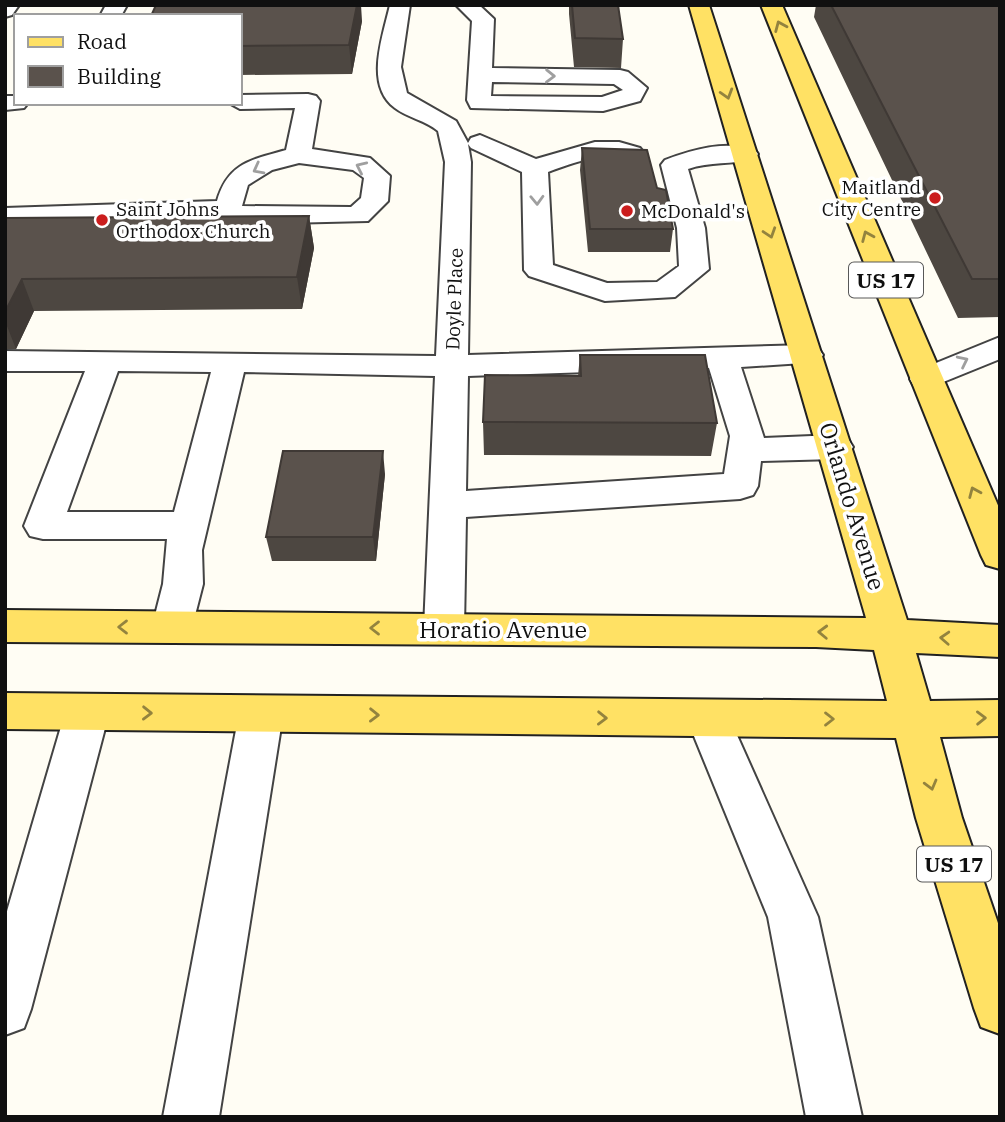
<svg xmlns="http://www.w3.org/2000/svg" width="1005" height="1122" viewBox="0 0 1005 1122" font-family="'IBM Plex Serif',serif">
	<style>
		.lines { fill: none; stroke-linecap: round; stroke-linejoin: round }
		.minor-casing { stroke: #434343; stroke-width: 4 }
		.major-casing { stroke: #212121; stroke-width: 4 }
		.minor { fill: #fff; fill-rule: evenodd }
		.major { fill: #ffe164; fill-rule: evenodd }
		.wall { fill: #4d4741 }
		.shaded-wall { fill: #3f3935 }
		.building { fill: #5a524c; stroke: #3f3935; stroke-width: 2 }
		.oneway { stroke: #93833e }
		.oneway2 { stroke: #9f9f9f }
		.poi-dot { fill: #cb1d1d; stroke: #fff; stroke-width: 2.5 }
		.labels { text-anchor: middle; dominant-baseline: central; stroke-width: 7; stroke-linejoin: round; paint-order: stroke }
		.far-poi-label { font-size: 19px; fill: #101010; stroke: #fff; text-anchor: start }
		.far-street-label { font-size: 19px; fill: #101010; stroke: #fff }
		.shield { fill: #fff; stroke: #585858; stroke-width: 2 }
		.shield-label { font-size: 21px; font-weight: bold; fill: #101010 }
		.street-label { font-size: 23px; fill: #101010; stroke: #fff }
	</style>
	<rect width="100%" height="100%" fill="#fffdf4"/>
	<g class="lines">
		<g class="minor-casing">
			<path id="minor" d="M5 5H19L12 15 5 17Z
				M106 5H127L121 16H100Z
				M390 5H410L401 67 407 93 456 121 468 143 471 138 480 135 536 159 595 142H619L640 148 644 153 640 158C629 161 619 157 607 157 587 157 567 165 548 172L553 265 607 283 657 282 679 266 677 228 661 165 665 160C694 149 723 141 754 149L758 154 754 159C732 165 710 161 688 169L705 228 709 269 675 297 605 301 529 276 524 270 522 172 471 148 468 144 471 162 468 355 807 345 818 348 823 355 818 362 741 367 764 438 836 435 848 439 853 447 848 455 836 459 761 461 758 486 753 495 740 499 466 517 464 628 458 639 444 644 430 639 424 628 435 376 244 372 202 550 203 584 192 627 186 638 172 643 158 638 152 627 163 584 167 539H43L30 536 24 526 85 371H5V351L436 356 445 162 438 131C425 120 408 118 395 108 364 85 383 36 390 5ZM709 368 730 436 724 474 466 491 468 376ZM118 371 211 372 174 512H67Z
				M456 5H479L494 19 492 68 620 70 628 72 647 88 640 101 603 111 471 108 467 100 472 21ZM492 82 614 84 623 90 602 97 491 96Z
				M308 94 316 96 320 101 312 149 370 158 390 176 388 201 368 221 240 224 223 217 5 224V208L217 201C228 163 251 160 286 150L295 108 240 109 229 103H240V95ZM299 163 353 170 364 178 361 198 351 207 242 206 248 185 272 170Z
				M5 96H16V103H28L24 108 5 110Z
				M1000 337V359L926 389 914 386 910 379 914 372Z
				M87 695 102 700 109 713 31 1009 24 1028 5 1035V918L65 713 72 700Z
				M261 696 276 701 283 714 219 1117H163L239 714 246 701Z
				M709 701 724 706 818 917 862 1117H806L768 917 687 719 694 706Z"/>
		</g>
		<g class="major-casing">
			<path id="major" d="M689 5H709L907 620 1000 625V657L916 653 930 701 1000 700V736L940 737 962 818 1000 929V1034L981 1027 974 1008 916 818 896 738 5 729V693L887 701 874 650 816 647 5 642V610L866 618Z
				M761 5H782L1000 510V569L986 565 981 555Z"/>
		</g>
		<use href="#minor" class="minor"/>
		<use href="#major" class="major"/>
	</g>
	<path class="wall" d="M569 5H618L623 39 621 68 574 67 569 14Z
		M816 5H1000V317L958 318 814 17Z
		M240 16 362 21 352 74 240 75Z
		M582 148 657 188 673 229 670 252H588L580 170Z
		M309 216 314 248 302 309 34 311 16 349H5V218Z
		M580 355 717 423 711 456 484 455 483 422 578 376Z
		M385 474 376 561H272L266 537Z"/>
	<path class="shaded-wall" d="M357 5H361L362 21 352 74 349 45Z
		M309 216 314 248 302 309 297 277Z
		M22 279 34 311 16 349 5 321V312Z
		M383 451 385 474 376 561 373 537Z"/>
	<path class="building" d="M156 5H357L349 45 240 46V16H151Z
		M572 5H618L623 39 575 38Z
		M831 5H1000V279H972Z
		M582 148 647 150 657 188 666 190 673 229H590Z
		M309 216 297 277 22 279 5 312V218Z
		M580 355H705L717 423 483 422 485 375 581 376Z
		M283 451H383L373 537H266Z"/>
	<defs><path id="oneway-chevron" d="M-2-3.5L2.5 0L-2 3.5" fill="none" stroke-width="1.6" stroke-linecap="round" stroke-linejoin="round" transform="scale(1.75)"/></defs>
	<g class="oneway">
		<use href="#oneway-chevron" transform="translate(780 26) rotate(-113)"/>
		<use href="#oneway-chevron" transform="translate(727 94) rotate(73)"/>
		<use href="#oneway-chevron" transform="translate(770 233) rotate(72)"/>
		<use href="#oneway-chevron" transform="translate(867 236) rotate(-113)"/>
		<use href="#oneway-chevron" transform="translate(974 492) rotate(-113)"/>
		<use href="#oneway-chevron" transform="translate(123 627) rotate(-180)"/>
		<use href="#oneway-chevron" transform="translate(375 628) rotate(-180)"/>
		<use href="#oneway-chevron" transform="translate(823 632) rotate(-178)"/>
		<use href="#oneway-chevron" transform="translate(945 638) rotate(-177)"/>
		<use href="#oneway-chevron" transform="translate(147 713) rotate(1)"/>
		<use href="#oneway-chevron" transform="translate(374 715) rotate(1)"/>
		<use href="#oneway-chevron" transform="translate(602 718) rotate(1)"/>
		<use href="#oneway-chevron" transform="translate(981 718) rotate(-1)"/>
		<use href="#oneway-chevron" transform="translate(829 719)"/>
		<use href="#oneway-chevron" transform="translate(931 785) rotate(75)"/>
	</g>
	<g class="oneway2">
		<use href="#oneway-chevron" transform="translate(550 76) rotate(1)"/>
		<use href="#oneway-chevron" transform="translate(361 167) rotate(-155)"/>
		<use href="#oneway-chevron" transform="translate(258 169) rotate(152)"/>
		<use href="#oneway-chevron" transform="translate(537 200) rotate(88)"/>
		<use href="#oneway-chevron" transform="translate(963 361) rotate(-26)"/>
	</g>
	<g class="poi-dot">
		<circle cx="935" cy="198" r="7"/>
		<circle cx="627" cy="211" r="7"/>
		<circle cx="102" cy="220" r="7"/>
	</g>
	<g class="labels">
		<g class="far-poi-label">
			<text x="921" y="187" text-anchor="end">Maitland<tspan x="921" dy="22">City Centre</tspan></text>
			<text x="116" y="209">Saint Johns<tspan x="116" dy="22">Orthodox Church</tspan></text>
			<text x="641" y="211">McDonald's</text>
		</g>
		<g class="far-street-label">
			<text transform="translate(454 299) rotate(-88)">Doyle Place</text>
		</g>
		<g class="shield">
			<rect x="849" y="262.5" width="74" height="35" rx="5"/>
			<rect x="917" y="846.5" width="74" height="35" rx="5"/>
		</g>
		<g class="shield-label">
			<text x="886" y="280">US 17</text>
			<text x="954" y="864">US 17</text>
		</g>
		<g class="street-label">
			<text transform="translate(853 506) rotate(73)">Orlando Avenue</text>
			<text x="503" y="629">Horatio Avenue</text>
		</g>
	</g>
	<rect width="1005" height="1122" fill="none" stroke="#101010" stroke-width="14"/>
	<rect x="14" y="14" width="228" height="91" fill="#ffffff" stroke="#9f9f9f" stroke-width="2"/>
	<rect x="28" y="37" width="35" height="10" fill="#ffe164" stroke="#9f9f9f" stroke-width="2"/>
	<text x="77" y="49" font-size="21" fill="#101010">Road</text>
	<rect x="28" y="66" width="35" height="21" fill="#5a524c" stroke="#9f9f9f" stroke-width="2"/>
	<text x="77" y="84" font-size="21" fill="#101010">Building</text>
</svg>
